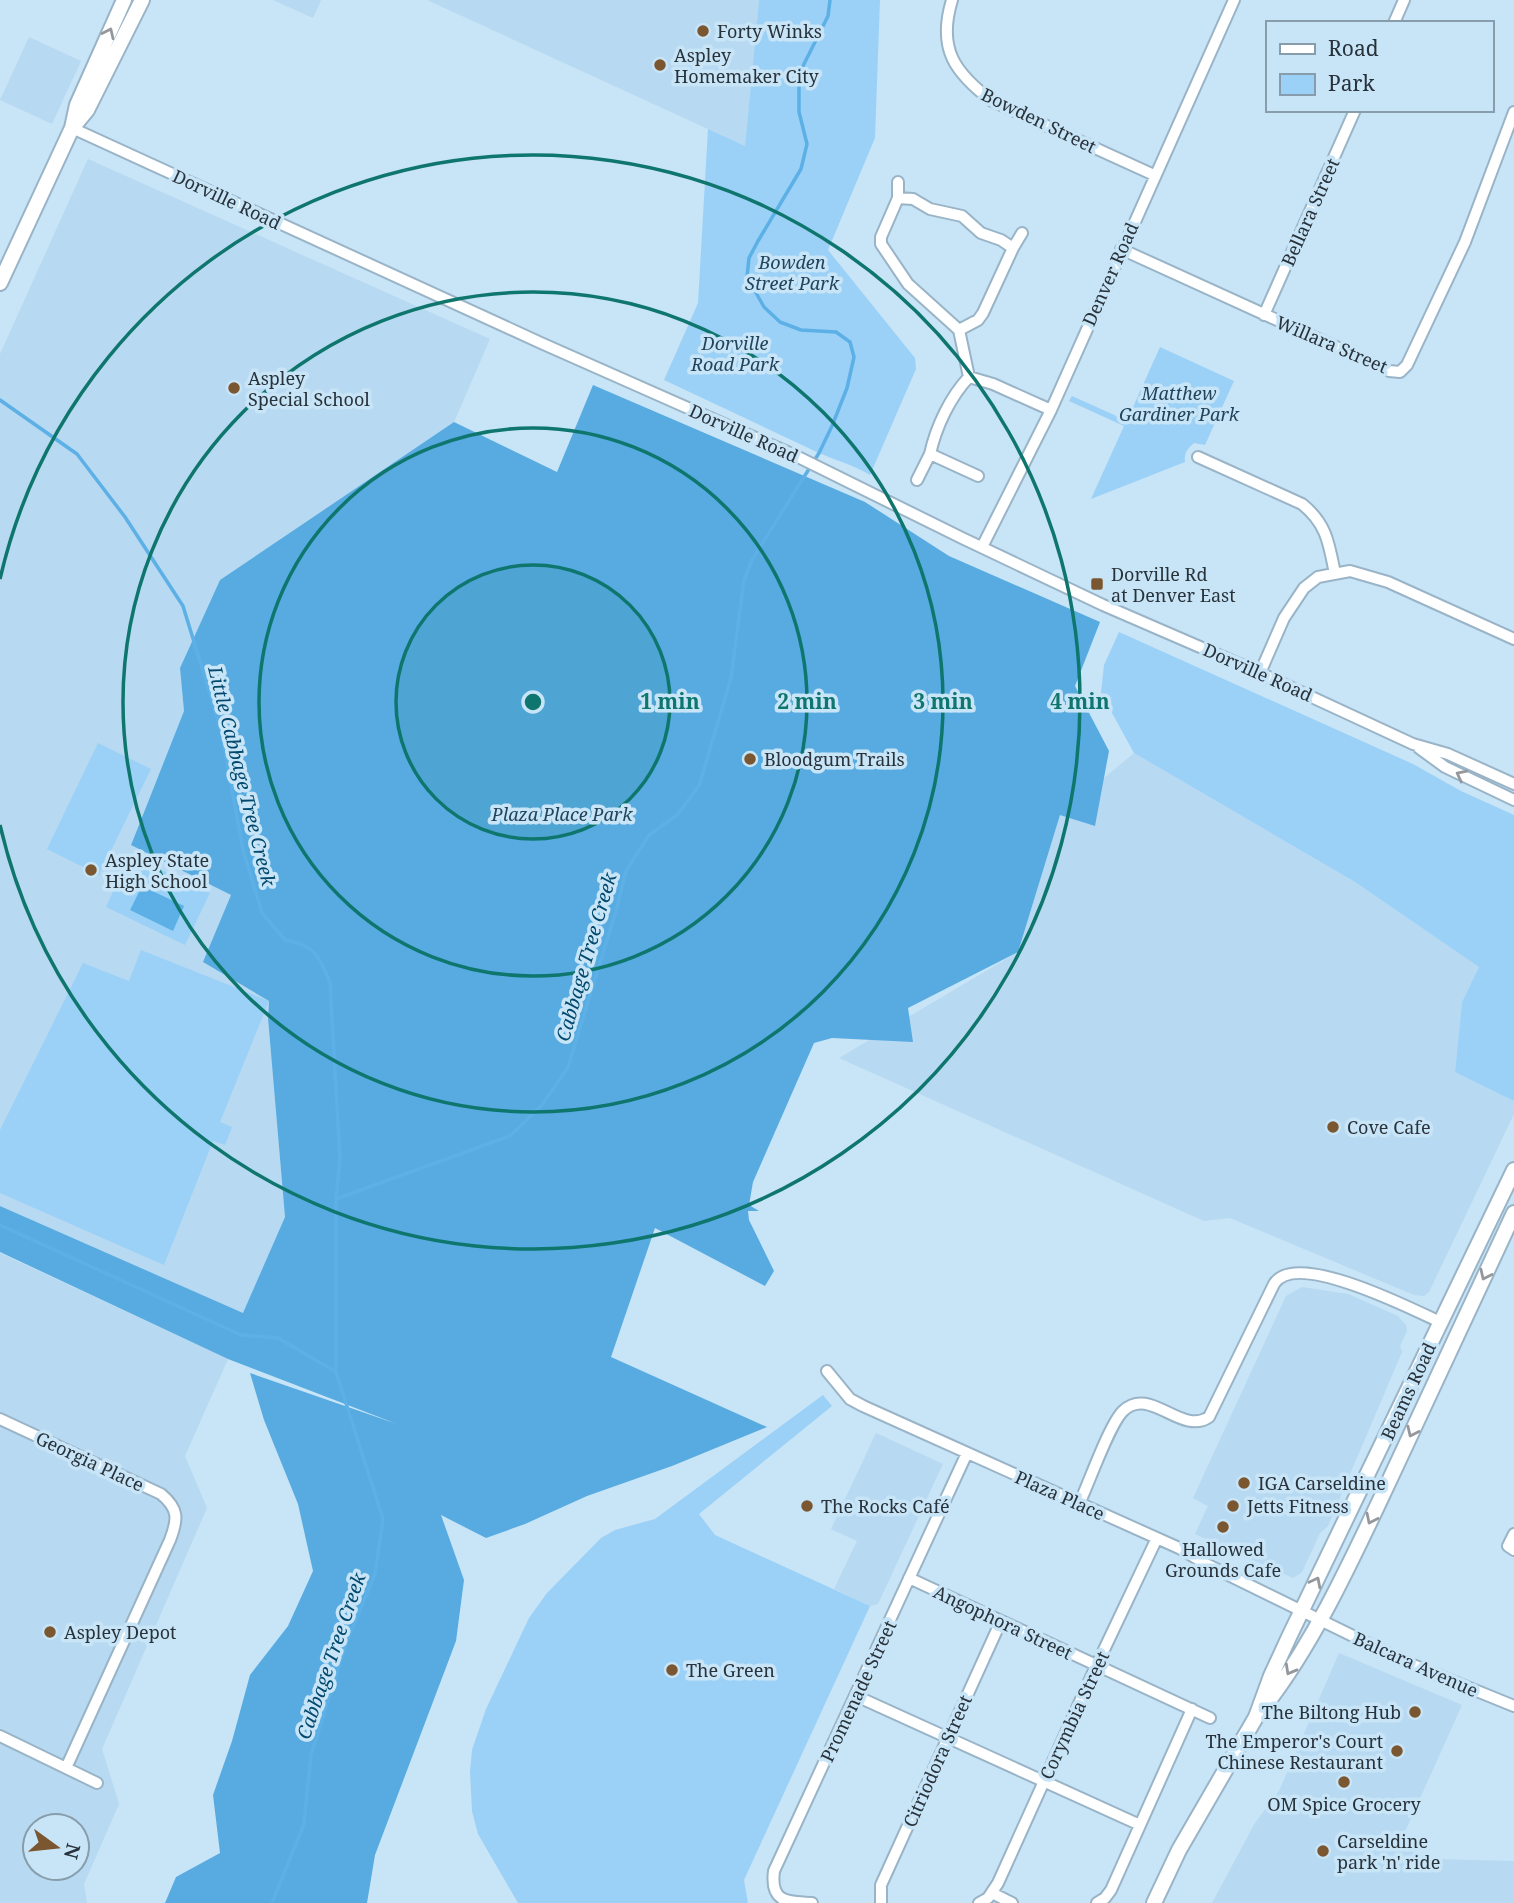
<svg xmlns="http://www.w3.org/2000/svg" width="1514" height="1903" viewBox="0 0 1514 1903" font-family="'Noto Serif',serif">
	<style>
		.built { fill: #b7d9f1; fill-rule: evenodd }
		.green { fill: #9bd1f7 }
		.forest { fill: #57abe1 }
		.water { fill: #5cb0e6 }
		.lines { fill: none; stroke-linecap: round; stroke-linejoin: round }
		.stream { stroke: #5cb0e6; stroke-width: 3.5 }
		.minor-casing { stroke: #9ab4c7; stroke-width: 14 }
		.major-casing { stroke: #9ab4c7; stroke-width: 18 }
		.minor { stroke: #fff; stroke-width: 10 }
		.major { stroke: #fff; stroke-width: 14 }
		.oneway { stroke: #94989c }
		.ring { fill: none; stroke: #0f766e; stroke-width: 3.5 }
		.poi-dot { fill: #7a5730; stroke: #c8e4f7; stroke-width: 2.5 }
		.labels { text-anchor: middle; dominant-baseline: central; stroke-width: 7; stroke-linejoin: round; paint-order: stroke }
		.poi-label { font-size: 18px; fill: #28323a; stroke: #c8e4f7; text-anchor: start }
		.street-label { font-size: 18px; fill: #28323a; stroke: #c8e4f7 }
		.park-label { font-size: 18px; font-style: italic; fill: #20445b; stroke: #c8e4f7 }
		.water-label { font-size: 19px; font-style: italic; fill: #02496d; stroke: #c8e4f7 }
		.centre { fill: #0f766e; stroke: #c8e4f7; stroke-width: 3.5 }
		.ring-label { font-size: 21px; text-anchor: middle; font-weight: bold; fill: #0f766e; stroke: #c8e4f7; stroke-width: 7; stroke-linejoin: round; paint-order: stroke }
	</style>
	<rect width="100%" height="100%" fill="#c8e4f7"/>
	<path class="built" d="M273 0H321L313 18Z
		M427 0H759L745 146 708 129Z
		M29 37 81 61 52 124 0 100Z
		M88 159 490 339 454 422 220 580 180 668 184 711 131 844 231 895 204 962 269 1001 268 1018 285 1217 243 1314 0 1206V354Z
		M1134 753 1355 882 1479 967 1462 1002 1455 1071 1514 1101V1114L1429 1292 1424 1296 1414 1295 1230 1218 1204 1221 839 1058 1018 952 1060 815Z
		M0 1253 228 1359 185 1456 207 1508 102 1749 119 1804 84 1884 87 1903H0ZM35 1826H77V1868H35Z
		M1302 1287 1348 1294 1398 1316 1406 1325 1407 1331 1400 1346 1402 1352 1328 1526 1320 1533 1302 1572 1293 1578 1195 1534 1208 1506 1193 1498 1286 1296Z
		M876 1433 943 1464 878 1604 870 1606 834 1589 857 1541 831 1529Z
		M1339 1653 1462 1705 1399 1845 1430 1859 1514 1861V1903H1212L1255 1823 1279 1791Z"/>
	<path class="green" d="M759 0H880L875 138 828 250 915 358 916 369 870 475C854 465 837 461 819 453L664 380 698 303 708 129 745 146Z
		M1160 347 1234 381 1205 445 1194 443C1187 449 1184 453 1185 462L1091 499 1124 426 1069 401 1072 396 1123 419 1129 416Z
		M1119 632 1413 764 1461 791 1514 815V1101L1455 1072 1462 1002 1479 967 1355 882 1134 753 1101 693 1104 665Z
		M98 743 151 769 99 875 47 849Z
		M130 855 210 893 185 945 106 907Z
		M141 950 269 1001 220 1122 232 1127 225 1145 213 1141 164 1265 0 1193V1130L83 963 129 981Z
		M823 1395 832 1406 699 1514 715 1535 870 1606 744 1880 748 1903H518L478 1834 472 1811 470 1772 472 1750 486 1709 529 1618 547 1593 601 1538 615 1530 655 1519Z"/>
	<path class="forest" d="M593 385 865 502 949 556 1100 622 1075 686 1109 751 1095 826 1060 815 1018 952 908 1008 913 1042 832 1038 814 1043 753 1182 749 1205 759 1211H748L749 1220 774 1271 765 1286 655 1228 611 1357 767 1427 672 1466 587 1496 525 1524 486 1538 441 1515 464 1580 456 1641 375 1855 367 1903H165L176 1877 220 1853 213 1795 232 1741 250 1675 288 1626 313 1571 298 1504 264 1420 250 1373 397 1424 228 1359 0 1252V1206L243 1313 285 1217 268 1018 269 1001 203 962 231 895 131 845 184 711 180 668 220 580 454 422 557 472Z"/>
	<path class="water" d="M142 886 184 906 173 931 130 910Z"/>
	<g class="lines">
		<path class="stream" d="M0 400 77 454 125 517 183 606 221 730 243 850 262 913 285 940C316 946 318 955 330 982L340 1160 336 1199V1372L383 1519 375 1574 346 1644 311 1755 304 1824 272 1903
			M336 1199 510 1136 542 1105 568 1067 616 911 626 871 649 835 677 815 699 786 731 678 744 580 752 560 819 453 832 426 847 388 854 357 850 342 836 332 801 330 780 322 764 307 747 277 749 258 758 241 801 169 807 144 799 112V74L828 16 830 0
			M0 1225 241 1335 278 1338 336 1372"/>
		<g class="minor-casing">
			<path id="minor" d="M952 0C937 49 955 73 992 101L1154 175
				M1394 23 1404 0
				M72 128 541 343 794 455 962 538 1103 605 1260 673 1413 744 1448 754 1514 784
				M898 182V198
				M1013 248 1001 240 981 233 962 216 930 209 913 199 898 198 881 237V244L908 284 959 330 969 377 993 384 1051 410
				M1121 249 1389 371 1400 372 1407 365 1465 242 1514 112
				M1264 315 1355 110
				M959 330 978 320 983 313 1013 248 1022 233
				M969 377C950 397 936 427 930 454L978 476
				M1198 457 1302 504C1327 524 1329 544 1335 574
				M917 480 930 454
				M982 547 1051 410 1234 0
				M1260 673 1284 618 1304 588 1318 577 1350 571 1388 582 1514 639
				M1419 748 1445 767 1514 800
				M827 1371 850 1399 863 1406 1179 1548 1206 1564 1408 1663 1514 1706
				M0 1419 161 1494C179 1509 178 1519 170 1540L66 1768
				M1079 1504C1089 1483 1109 1425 1123 1411 1150 1385 1181 1436 1209 1417L1274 1284C1295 1249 1412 1309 1440 1322
				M1514 1534 1508 1546 1514 1550
				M909 1578 1210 1718
				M856 1696 1140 1825
				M0 1736 97 1783
				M992 1893 1012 1903
				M812 1903C786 1902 770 1902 774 1871L967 1453
				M881 1903V1885L1001 1621
				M979 1903 988 1898 998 1883 1092 1675 1157 1538
				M1097 1903 1105 1898 1111 1890 1192 1709"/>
		</g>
		<g class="major-casing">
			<path id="major" d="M73 127 87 110 142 0
				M0 283 72 128 77 105 124 0
				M1263 1708C1314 1644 1355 1553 1390 1479 1431 1391 1472 1302 1514 1213
				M1154 1903 1179 1850 1256 1717 1271 1676 1289 1637 1514 1170"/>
		</g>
		<use href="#minor" class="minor"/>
		<use href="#major" class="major"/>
	</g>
	<defs><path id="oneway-chevron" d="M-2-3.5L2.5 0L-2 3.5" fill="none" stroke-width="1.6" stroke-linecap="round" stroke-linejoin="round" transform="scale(1.75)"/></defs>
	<g class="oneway">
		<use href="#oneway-chevron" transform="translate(109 33) rotate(-65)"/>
		<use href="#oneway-chevron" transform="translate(1461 775) rotate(-153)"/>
		<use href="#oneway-chevron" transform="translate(1485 1275) rotate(115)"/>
		<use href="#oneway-chevron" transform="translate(1412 1432) rotate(115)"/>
		<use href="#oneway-chevron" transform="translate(1371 1519) rotate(116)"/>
		<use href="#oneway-chevron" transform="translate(1316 1582) rotate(-63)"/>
		<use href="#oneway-chevron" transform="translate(1290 1670) rotate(119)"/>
	</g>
	<circle cx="533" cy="702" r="137" fill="#0f766e" fill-opacity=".12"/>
	<g class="ring">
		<circle cx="533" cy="702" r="137"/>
		<circle cx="533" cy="702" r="274"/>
		<circle cx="533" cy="702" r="410"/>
		<path d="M0 579A547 547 0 1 1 0 825"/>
	</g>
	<g class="poi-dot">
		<circle cx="703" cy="31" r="7"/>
		<circle cx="660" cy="65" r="7"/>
		<circle cx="234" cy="388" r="7"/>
		<rect x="1090" y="577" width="14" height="14" rx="3.5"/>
		<circle cx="750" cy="759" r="7"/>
		<circle cx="91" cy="870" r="7"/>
		<circle cx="1333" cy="1127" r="7"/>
		<circle cx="1244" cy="1483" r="7"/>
		<circle cx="807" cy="1506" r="7"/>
		<circle cx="1233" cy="1506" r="7"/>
		<circle cx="1223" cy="1527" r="7"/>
		<circle cx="50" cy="1632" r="7"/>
		<circle cx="672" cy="1670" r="7"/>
		<circle cx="1415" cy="1712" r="7"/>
		<circle cx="1397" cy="1751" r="7"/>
		<circle cx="1344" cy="1782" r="7"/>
		<circle cx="1323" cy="1851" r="7"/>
	</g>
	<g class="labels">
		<g class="poi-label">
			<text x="717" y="31">Forty Winks</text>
			<text x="674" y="55">Aspley<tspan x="674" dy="21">Homemaker City</tspan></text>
			<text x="248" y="378">Aspley<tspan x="248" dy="21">Special School</tspan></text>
			<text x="1111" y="574">Dorville Rd<tspan x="1111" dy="21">at Denver East</tspan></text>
			<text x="764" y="759">Bloodgum Trails</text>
			<text x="105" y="860">Aspley State<tspan x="105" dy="21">High School</tspan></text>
			<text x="1347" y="1127">Cove Cafe</text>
			<text x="1258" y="1483">IGA Carseldine</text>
			<text x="821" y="1506">The Rocks Café</text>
			<text x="1247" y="1506">Jetts Fitness</text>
			<text x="1223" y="1549" text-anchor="middle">Hallowed<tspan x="1223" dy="21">Grounds Cafe</tspan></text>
			<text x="64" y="1632">Aspley Depot</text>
			<text x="686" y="1670">The Green</text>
			<text x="1401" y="1712" text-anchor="end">The Biltong Hub</text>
			<text x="1383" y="1741" text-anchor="end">The Emperor's Court<tspan x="1383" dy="21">Chinese Restaurant</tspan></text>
			<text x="1344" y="1804" text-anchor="middle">OM Spice Grocery</text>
			<text x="1337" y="1841">Carseldine<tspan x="1337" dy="21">park 'n' ride</tspan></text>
		</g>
		<g class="street-label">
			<text transform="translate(1039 120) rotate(26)">Bowden Street</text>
			<text transform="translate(227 199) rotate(25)">Dorville Road</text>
			<text transform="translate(1310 212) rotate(-66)">Bellara Street</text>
			<text transform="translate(1110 274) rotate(-66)">Denver Road</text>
			<text transform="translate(1332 344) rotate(23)">Willara Street</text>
			<text transform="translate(744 433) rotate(24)">Dorville Road</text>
			<text transform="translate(1258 672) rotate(24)">Dorville Road</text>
			<text transform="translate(1408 1391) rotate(-65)">Beams Road</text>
			<text transform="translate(90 1461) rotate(25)">Georgia Place</text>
			<text transform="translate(1060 1495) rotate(24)">Plaza Place</text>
			<text transform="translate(1003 1622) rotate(25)">Angophora Street</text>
			<text transform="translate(1416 1664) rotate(24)">Balcara Avenue</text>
			<text transform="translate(858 1691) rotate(-65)">Promenade Street</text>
			<text transform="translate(1074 1715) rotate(-65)">Corymbia Street</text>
			<text transform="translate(937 1761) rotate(-66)">Citriodora Street</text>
		</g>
		<g class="park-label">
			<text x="792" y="262">Bowden<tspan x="792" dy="21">Street Park</tspan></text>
			<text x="735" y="343">Dorville<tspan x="735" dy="21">Road Park</tspan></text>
			<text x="1179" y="393">Matthew<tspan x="1179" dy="21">Gardiner Park</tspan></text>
			<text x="562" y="814">Plaza Place Park</text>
		</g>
		<g class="water-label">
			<text transform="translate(242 776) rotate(76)">Little Cabbage Tree Creek</text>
			<text transform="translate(586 957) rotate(-74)">Cabbage Tree Creek</text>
			<text transform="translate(331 1656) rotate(-71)">Cabbage Tree Creek</text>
		</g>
	</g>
	<circle cx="533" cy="702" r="10" class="centre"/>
	<g class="ring-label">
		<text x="670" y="709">1 min</text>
		<text x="807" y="709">2 min</text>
		<text x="943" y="709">3 min</text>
		<text x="1080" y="709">4 min</text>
	</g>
	<rect x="1266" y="21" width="228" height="91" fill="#c8e4f7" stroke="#889dab" stroke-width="2"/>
	<rect x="1280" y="44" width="35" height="10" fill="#ffffff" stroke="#889dab" stroke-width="2"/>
	<text x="1328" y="56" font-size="21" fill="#28323a">Road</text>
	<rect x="1280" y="74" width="35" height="21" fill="#9bd1f7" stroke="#889dab" stroke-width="2"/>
	<text x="1328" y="91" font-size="21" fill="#28323a">Park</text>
	<g transform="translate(56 1847) rotate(105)"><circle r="33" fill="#c8e4f7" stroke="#889dab" stroke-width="2"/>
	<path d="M0-5L12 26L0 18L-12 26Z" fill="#7a5730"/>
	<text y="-10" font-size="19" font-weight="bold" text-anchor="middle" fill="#28323a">N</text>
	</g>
</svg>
